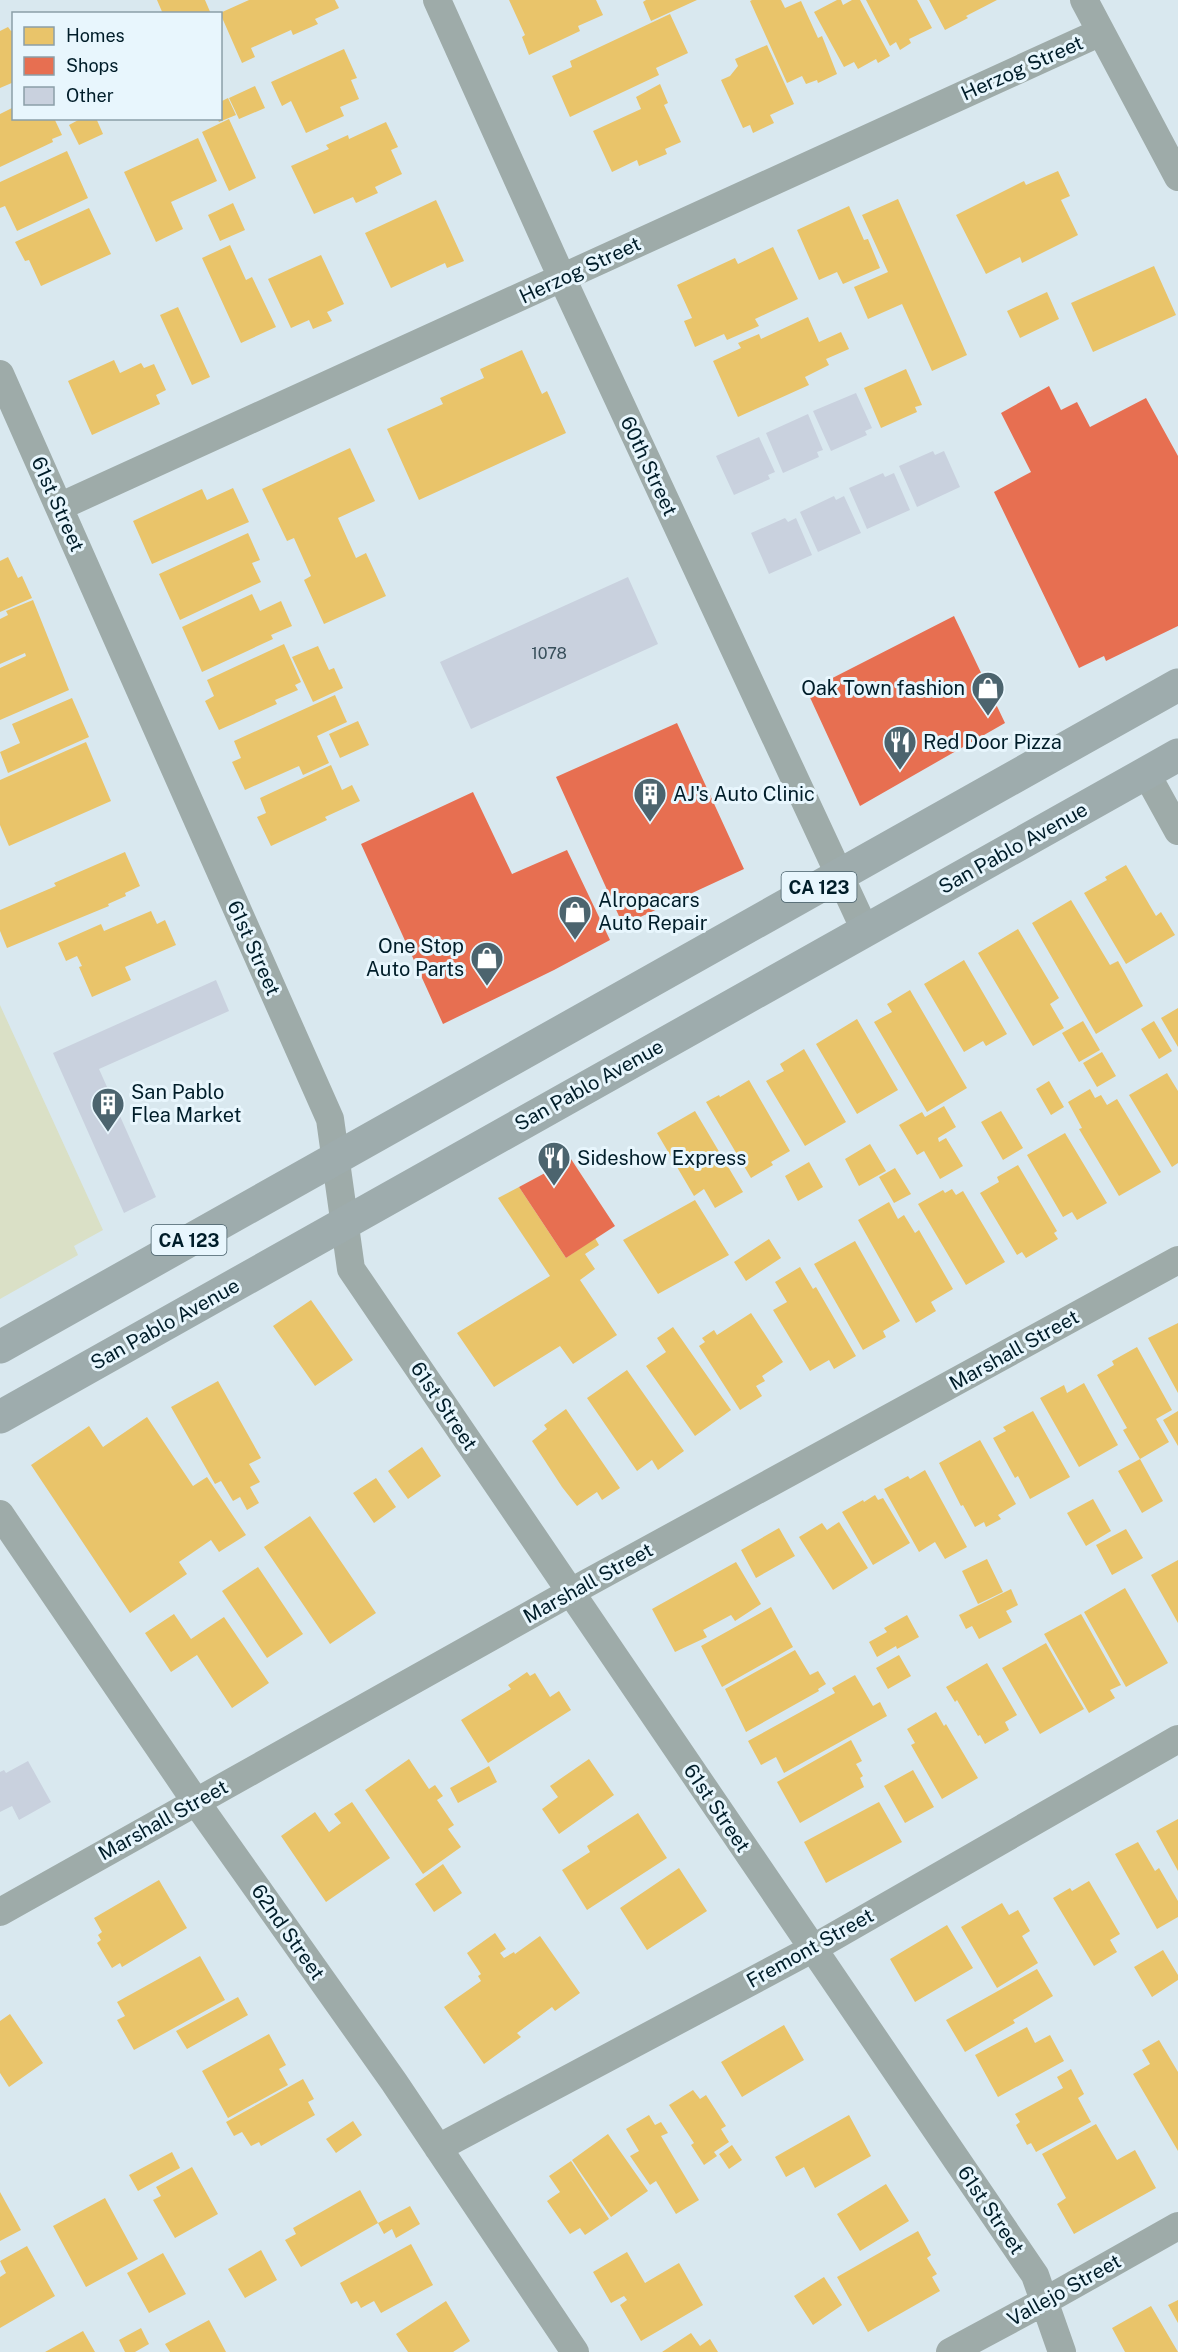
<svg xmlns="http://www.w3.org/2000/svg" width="1178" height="2352" viewBox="0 0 1178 2352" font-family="'Public Sans',sans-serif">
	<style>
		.green { fill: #dae0c6 }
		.homes { fill: #e9c46a }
		.shops { fill: #e76f51 }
		.building { fill: #c9d1de }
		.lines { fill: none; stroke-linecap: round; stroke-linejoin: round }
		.minor { stroke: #9eaba9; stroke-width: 28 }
		.primary { stroke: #9eacad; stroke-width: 33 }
		.labels { text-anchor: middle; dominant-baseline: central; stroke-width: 6; stroke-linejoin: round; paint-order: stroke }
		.number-label { font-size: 16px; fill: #374e5a }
		.shield { fill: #e8f6fd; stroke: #465e69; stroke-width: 1.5 }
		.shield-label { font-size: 18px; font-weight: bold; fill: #001d29 }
		.street-label { font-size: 20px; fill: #001d29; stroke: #e8f6fd }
		.poi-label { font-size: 20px; fill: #001d29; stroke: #e8f6fd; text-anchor: start }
	</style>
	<rect width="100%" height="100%" fill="#d9e8ef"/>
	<path class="green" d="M0 1005 103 1230 74 1246 78 1255 0 1299Z"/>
	<path class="homes" d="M157 0H205L211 14H163Z
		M249 0H335L339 8 315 19 318 24 293 35 291 30 251 48 255 57 242 63 220 13Z
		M509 0H596L603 15 578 26 580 31 529 55 522 37 525 35Z
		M646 0H697L651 21 643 2Z
		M752 0H781L785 8 801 1 818 38 822 36 837 74 818 83 817 80 806 84 802 76 787 83 750 1Z
		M837 0H841L843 5 852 0H860L890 56 878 63 876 59 858 69 854 62 844 67 814 12Z
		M866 0H917L932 28 909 39 911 43 900 50 896 42 890 46Z
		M929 0H997L966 16 968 18 945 30Z
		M670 14 688 53 656 68 659 75 570 117 552 76 572 67 570 61Z
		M8 27 11 31 14 30V82L0 88V31Z
		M767 45 794 104 770 115 774 123 753 133 750 125 743 128 721 80 730 76 738 66 735 59Z
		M344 49 357 78 351 80 359 99 340 107 344 116 306 133 291 101 282 106 271 82Z
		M660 84 668 103 664 105 681 142 665 149 667 154 639 166 637 160 612 172 593 131 641 109 636 97Z
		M255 86 265 108 239 119 229 98Z
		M228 98 236 115 219 122 217 118H220V102Z
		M14 107V118H54L62 135 52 139 53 142 0 167V114Z
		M82 118H96L103 134 79 145 69 125Z
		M229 119 256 178 229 191 202 132Z
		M386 122 398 147 391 150 402 174 375 187 378 193 356 203 353 197 314 214 291 166 329 149 326 145 348 135 349 139Z
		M198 138 217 181 171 202 183 229 156 242 124 172Z
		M67 151 88 198 17 231 5 206 0 208V182Z
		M1058 171 1070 196 1061 200 1078 235 1022 263 1020 257 986 274 956 215 1024 181 1026 185Z
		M898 199 967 355 932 371 902 304 868 319 854 287 888 272 862 215Z
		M436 200 464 261 447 268 445 263 391 288 365 233Z
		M233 203 245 230 220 241 208 215Z
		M849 206 864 240 868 239 880 268 843 284 837 272 819 280 797 230Z
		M89 208 111 254 41 286 29 260 25 261 15 242Z
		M230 245 246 280 252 277 276 327 241 343 202 258Z
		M773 247 798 299 755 319 759 326 727 340 724 334 695 347 684 321 692 318 677 285 735 258 738 264Z
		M321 255 344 304 327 312 332 321 313 329 309 320 291 328 268 279Z
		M1154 266 1176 315 1093 352 1071 303Z
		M1047 292 1059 319 1020 338 1007 311Z
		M178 307 210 377 192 385 160 315Z
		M808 317 819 342 841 332 849 349 826 359 829 365 805 377 809 385 738 417 713 361 741 348 738 343 759 334 761 339Z
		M522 350 542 394 547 391 566 433 419 500 387 429 443 404 440 398 484 378 480 369Z
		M114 360 120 373 141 363 144 368 154 364 166 390 156 395 160 404 92 435 68 381Z
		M906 369 922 405 915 407 917 412 881 428 864 388Z
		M350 448 375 501 338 518 356 558 366 553 386 596 324 624 304 580 311 576 294 538 287 541 262 489Z
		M233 488 249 522 152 564 133 521 202 489 207 500Z
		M248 533 260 560 252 563 261 582 180 620 159 574Z
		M8 557 18 578 22 576 32 598 0 612V561Z
		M252 594 260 611 281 601 292 626 271 635 273 639 202 672 182 627Z
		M33 600 69 690 0 720V668L26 656 25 653 0 664V619L8 615 6 611Z
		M284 644 301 682 295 685 298 690 275 700 277 704 219 730 205 701 214 696 207 680Z
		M318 646 329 670 334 668 343 688 313 702 292 657Z
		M335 695 347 722 317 736 329 763 303 775 299 766 245 790 232 762 241 758 234 741Z
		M72 698 89 737 8 773 0 752 20 743 12 724Z
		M358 721 369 745 340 758 329 734Z
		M86 742 111 801 9 846 0 825V780Z
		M331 765 342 790 352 785 360 801 325 817 327 820 271 846 257 817 266 813 260 798Z
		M125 852 140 886 125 893 126 896 108 904 109 906 7 948 0 931V910L56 886 54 883Z
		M1126 865 1156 916 1161 912 1175 935 1126 964 1084 893 1107 880 1105 877Z
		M1071 900 1110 965 1118 961 1143 1006 1096 1034 1032 923Z
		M151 911 157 924 165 920 176 945 125 967 131 980 92 997 79 967 82 966 77 956 66 961 58 943 101 924 104 931Z
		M1018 929 1059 998 1050 1004 1064 1028 1033 1046 978 953Z
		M964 960 1007 1034 986 1046 983 1041 964 1052 924 984Z
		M910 990 967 1088 927 1112 874 1022 892 1012 887 1004Z
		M1178 1008V1047L1161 1018Z
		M857 1019 898 1090 857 1114 816 1044Z
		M1083 1021 1100 1050 1079 1062 1062 1033Z
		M1154 1021 1172 1051 1159 1059 1141 1029Z
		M804 1049 846 1122 805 1146 766 1081 784 1071 780 1064Z
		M1102 1052 1116 1076 1097 1087 1083 1063Z
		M1167 1073 1178 1091V1163L1172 1167 1129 1095Z
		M749 1080 790 1151 771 1162 773 1165 751 1178 706 1102 719 1095 720 1097Z
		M1049 1081 1064 1107 1051 1115 1036 1089Z
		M1090 1089 1095 1098 1101 1095 1107 1105 1117 1099 1161 1172 1119 1196 1079 1129 1082 1128 1068 1102Z
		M944 1106 956 1127 938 1138 939 1142 946 1138 963 1166 940 1179 924 1151 917 1155 899 1125 922 1112 925 1117Z
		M695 1111 743 1192 715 1208 704 1189 694 1196 657 1133Z
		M1001 1111 1023 1148 1003 1160 981 1122Z
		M1065 1133 1107 1203 1077 1220 1072 1212 1063 1217 1027 1155Z
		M870 1144 886 1171 859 1186 845 1159Z
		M809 1162 823 1187 798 1201 785 1176Z
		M1018 1165 1057 1231 1054 1233 1058 1239 1026 1258 1022 1252 1017 1255 980 1193 999 1182 997 1177Z
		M895 1168 911 1194 894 1203 879 1177Z
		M519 1187 566 1258 595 1238 599 1245 585 1254 595 1269 580 1280 617 1335 573 1364 560 1346 494 1387 457 1333 550 1276 498 1198Z
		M952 1189 956 1195 963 1191 1005 1262 966 1285 918 1204 943 1190 945 1193Z
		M695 1200 729 1255 658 1294 623 1240Z
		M889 1202 898 1219 904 1215 915 1233 919 1230 953 1289 931 1302 936 1311 916 1323 858 1220Z
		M769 1239 781 1258 746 1281 734 1262Z
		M855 1241 900 1321 883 1331 886 1337 863 1350 814 1264Z
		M800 1267 813 1289 816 1287 856 1356 834 1369 829 1360 810 1371 773 1310 787 1302 775 1282Z
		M311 1300 353 1360 315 1386 273 1326Z
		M751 1313 783 1362 762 1376 765 1381 756 1386 762 1396 740 1410 699 1346 705 1342 702 1338 714 1330 717 1335Z
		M1178 1323V1393L1148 1338Z
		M673 1327 731 1410 695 1436 646 1366 666 1352 657 1338Z
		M1137 1347 1172 1410 1156 1419 1169 1442 1140 1459 1123 1430 1127 1428 1097 1375 1114 1365 1112 1361Z
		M627 1370 684 1451 658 1470 652 1460 637 1471 587 1398Z
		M218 1381 261 1458 249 1464 260 1482 250 1487 259 1503 247 1510 240 1497 233 1501 221 1481 215 1484 171 1407Z
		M1084 1383 1118 1445 1079 1467 1040 1398 1064 1385 1067 1393Z
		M566 1409 620 1488 602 1500 597 1492 577 1506 562 1487 532 1441 547 1429 544 1425Z
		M1033 1411 1070 1477 1030 1499 1018 1476 1015 1478 993 1438 1006 1431 1003 1427Z
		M1178 1411V1446L1163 1420Z
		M147 1417 193 1486 207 1477 246 1535 219 1552 211 1540 179 1562 187 1574 130 1613 31 1465 89 1426 103 1447Z
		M980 1440 1016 1504 998 1515 1001 1519 986 1527 984 1522 975 1527 963 1505 961 1506 939 1463Z
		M422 1447 441 1476 408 1499 388 1471Z
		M1140 1459 1163 1501 1142 1513 1118 1471Z
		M925 1470 967 1547 945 1559 935 1542 919 1552 884 1489 908 1476 910 1479Z
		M376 1478 396 1507 374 1523 353 1493Z
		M875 1495 878 1500 883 1498 910 1543 873 1565 842 1512 863 1500 864 1502Z
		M1093 1499 1111 1531 1086 1546 1067 1513Z
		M310 1516 376 1613 330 1644 264 1547Z
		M839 1522 868 1568 833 1590 799 1537 822 1523 827 1530Z
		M779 1528 795 1556 756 1578 741 1550Z
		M1126 1529 1143 1558 1112 1575 1096 1545Z
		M987 1559 1003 1592 978 1604 962 1571Z
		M1178 1560V1623L1151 1575Z
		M736 1562 761 1604 735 1621 731 1615 703 1630 707 1637 675 1652 652 1609Z
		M258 1567 303 1634 267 1658 222 1591Z
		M1125 1588 1168 1663 1126 1687 1084 1612Z
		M1011 1589 1018 1605 1006 1611 1012 1622 979 1639 972 1626 966 1629 959 1615Z
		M771 1607 793 1647 722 1687 701 1646Z
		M174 1614 191 1639 224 1617 269 1683 232 1708 197 1655 171 1672 145 1633Z
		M1081 1614 1121 1685 1110 1690 1115 1698 1089 1713 1044 1634Z
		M907 1615 919 1637 897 1649 896 1646 877 1657 869 1642 887 1632 884 1628Z
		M1046 1643 1084 1709 1040 1734 1002 1668Z
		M795 1650 810 1675 818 1671 826 1684 818 1689 819 1691 746 1732 725 1689Z
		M899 1655 911 1676 888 1689 876 1668Z
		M987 1663 1017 1715 1005 1722 1009 1730 985 1744 980 1735 978 1736 957 1700 955 1702 946 1687Z
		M527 1672 530 1676 535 1673 550 1697 559 1691 571 1710 488 1763 461 1720 511 1689 508 1685Z
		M855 1675 873 1706 880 1702 887 1716 784 1773 776 1757 761 1765 748 1741 835 1693 832 1688Z
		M936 1712 944 1726 946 1724 978 1778 942 1799 911 1745 915 1743 907 1729Z
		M851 1740 862 1761 856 1764 863 1776 860 1778 864 1787 800 1823 777 1782Z
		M409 1759 429 1789 435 1785 443 1796 437 1800 454 1825 448 1829 461 1847 423 1874 365 1790Z
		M589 1759 614 1795 559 1834 542 1809 558 1797 550 1786Z
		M489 1766 497 1782 458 1803 450 1788Z
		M913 1770 934 1807 905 1823 884 1786Z
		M352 1802 390 1858 326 1902 281 1836 315 1812 329 1832 341 1823 334 1814Z
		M879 1802 902 1842 826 1883 804 1842Z
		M638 1813 667 1858 587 1910 562 1870 590 1852 587 1846Z
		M1178 1819V1871L1156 1831Z
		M1138 1842 1155 1871 1159 1868 1178 1901V1917L1157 1929 1115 1854Z
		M443 1864 462 1893 434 1912 415 1884Z
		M679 1868 707 1911 647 1950 620 1908Z
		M159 1880 187 1928 122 1967 120 1963 112 1968 97 1943 101 1940 98 1935 102 1932 94 1918Z
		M1089 1881 1120 1934 1110 1940 1117 1952 1094 1966 1053 1898 1070 1888 1072 1891Z
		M1002 1903 1009 1915 1018 1910 1030 1931 1022 1936 1038 1963 997 1988 961 1927Z
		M947 1925 973 1968 915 2002 890 1959Z
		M495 1933 506 1949 500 1953 504 1958 514 1952 515 1954 540 1936 580 1993 555 2011 552 2007 517 2033 521 2037 484 2064 444 2007 481 1981 478 1976 481 1974 467 1953Z
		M1163 1950 1178 1975V1980L1152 1997 1134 1967Z
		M200 1956 225 2000 134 2050 117 2020 125 2016 117 2002Z
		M1037 1969 1053 1996 1013 2020 1015 2023 965 2052 946 2020Z
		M238 1997 248 2015 187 2049 176 2031Z
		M10 2014 43 2063 9 2087 0 2073V2021Z
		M784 2025 804 2060 742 2097 721 2062Z
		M1027 2027 1035 2043 1050 2035 1064 2061 998 2097 975 2055Z
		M269 2034 286 2065 279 2069 288 2085 228 2118 202 2071Z
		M1159 2040 1178 2072V2151L1133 2074 1150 2064 1142 2050Z
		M1071 2069 1084 2094 1078 2098 1091 2122 1036 2152 1031 2143 1027 2145 1016 2125 1020 2122 1015 2114 1063 2088 1057 2077Z
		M303 2079 314 2099 308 2102 315 2115 261 2146 259 2142 251 2146 242 2132 234 2136 226 2122Z
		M693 2090 700 2099 706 2095 726 2126 721 2129 729 2142 714 2152 717 2156 704 2165 691 2145 694 2143 669 2105Z
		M649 2115 655 2125 661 2122 668 2133 661 2136 699 2200 676 2214 656 2181 650 2185 630 2156 639 2151 626 2129Z
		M849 2115 871 2156 815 2188 804 2167 786 2177 775 2157Z
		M353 2121 362 2135 336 2153 326 2139Z
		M1096 2124 1117 2160 1135 2150 1156 2188 1074 2234 1057 2204 1066 2198 1042 2154Z
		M608 2134 648 2191 611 2217 572 2160Z
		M732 2145 742 2160 729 2169 719 2154Z
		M172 2152 180 2168 138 2191 129 2175Z
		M571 2161 609 2219 585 2235 580 2228 570 2234 547 2201 560 2192 549 2176Z
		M192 2167 218 2214 175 2238 153 2200 161 2196 156 2187Z
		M886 2184 909 2221 860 2251 837 2214Z
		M360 2190 378 2223 410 2206 420 2224 396 2238 392 2229 384 2234 378 2223 301 2267 285 2240 296 2234 293 2228Z
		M0 2192 21 2230 0 2241Z
		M105 2198 138 2259 86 2287 53 2226Z
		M918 2231 931 2255 927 2258 937 2274 932 2277 940 2291 868 2332 837 2277Z
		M411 2244 433 2285 381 2313 374 2301 361 2308 357 2301 351 2304 340 2283Z
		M27 2246 55 2296 0 2328V2277L6 2273 0 2261Z
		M261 2250 277 2280 245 2298 228 2269Z
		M627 2252 645 2283 679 2263 703 2305 641 2341 620 2305 627 2300 624 2296 611 2303 593 2272Z
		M163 2253 186 2294 149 2313 127 2273Z
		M824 2277 842 2305 813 2325 794 2296Z
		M1178 2300V2323L1168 2305Z
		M446 2301 470 2341 453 2352H408L396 2334Z
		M1151 2306 1178 2352H1125L1112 2328Z
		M209 2320 226 2352H170L165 2344Z
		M141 2328 149 2344 135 2352H125L119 2340Z
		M83 2331 95 2352H45Z
		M691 2333 700 2346 710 2339 718 2352H662Z"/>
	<path class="shops" d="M1049 386 1061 410 1077 402 1090 427 1146 398 1178 456V626L1106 661 1104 656 1079 668 994 492 1031 472 1001 413Z
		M954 616 1005 723 860 806 807 691Z
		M677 723 744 869 623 925 556 777Z
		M473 792 512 874 567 850 610 940 554 970 443 1024 361 844Z
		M571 1159 615 1226 566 1258 519 1187Z"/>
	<path class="building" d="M856 393 872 428 865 431 867 435 831 451 813 411Z
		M808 414 823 450 817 452 819 457 783 473 766 433Z
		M759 437 775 472 768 475 770 479 734 495 716 456Z
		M933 451 935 455 944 451 960 487 917 507 899 466Z
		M883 473 885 477 894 473 910 510 867 529 849 488Z
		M834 496 836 500 844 496 861 533 818 552 800 512Z
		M785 518 788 522 796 518 812 555 769 574 751 533Z
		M628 577 658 644 471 729 440 662Z
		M216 980 229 1011 99 1069 156 1197 124 1213 53 1053Z
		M28 1761 51 1802 19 1820 12 1806 0 1812V1772L4 1770 6 1773Z"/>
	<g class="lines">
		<path class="minor" d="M437 0 562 278 865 930
			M1084 0 1178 177
			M0 374 330 1119 351 1269 1035 2275 1062 2352
			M59 507 1101 32
			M1146 773 1178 831
			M0 1514 196 1802 394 2082 575 2352
			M0 1912 569 1593 1178 1260
			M438 2148 812 1949 1178 1739
			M950 2352 1045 2301 1178 2226"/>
		<path class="primary" d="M0 1347 1178 685
			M0 1417 1178 755"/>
	</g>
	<defs>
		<g id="shop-pin" transform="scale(1.725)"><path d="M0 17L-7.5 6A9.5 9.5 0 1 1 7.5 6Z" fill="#4c646e" stroke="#e8f6fd"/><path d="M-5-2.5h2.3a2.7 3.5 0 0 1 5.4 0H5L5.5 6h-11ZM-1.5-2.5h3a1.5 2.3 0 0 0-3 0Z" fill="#fff"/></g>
		<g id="restaurant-pin" transform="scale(1.725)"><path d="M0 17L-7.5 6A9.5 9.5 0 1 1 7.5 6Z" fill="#4c646e" stroke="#e8f6fd"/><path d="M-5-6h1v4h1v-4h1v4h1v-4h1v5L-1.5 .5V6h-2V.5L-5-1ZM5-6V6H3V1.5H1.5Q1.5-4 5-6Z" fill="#fff"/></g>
		<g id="building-pin" transform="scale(1.725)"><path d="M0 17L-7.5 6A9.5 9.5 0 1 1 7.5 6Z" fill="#4c646e" stroke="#e8f6fd"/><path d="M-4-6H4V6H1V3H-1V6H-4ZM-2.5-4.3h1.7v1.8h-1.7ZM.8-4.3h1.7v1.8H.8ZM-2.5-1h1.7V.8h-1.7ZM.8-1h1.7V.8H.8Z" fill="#fff"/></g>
	</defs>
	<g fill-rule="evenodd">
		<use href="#shop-pin" x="988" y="688"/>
		<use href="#restaurant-pin" x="900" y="742"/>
		<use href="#building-pin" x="650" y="794"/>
		<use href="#shop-pin" x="575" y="912"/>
		<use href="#shop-pin" x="487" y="958"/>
		<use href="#building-pin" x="108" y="1104"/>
		<use href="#restaurant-pin" x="554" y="1158"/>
	</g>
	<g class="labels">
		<g class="number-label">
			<text x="549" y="653">1078</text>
		</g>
		<g class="shield">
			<rect x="781.5" y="872" width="75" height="30" rx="4.5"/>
			<rect x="151.5" y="1225" width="75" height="30" rx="4.5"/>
		</g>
		<g class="shield-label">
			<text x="819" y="887">CA 123</text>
			<text x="189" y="1240">CA 123</text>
		</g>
		<g class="street-label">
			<text transform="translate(1022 68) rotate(-24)">Herzog Street</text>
			<text transform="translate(580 270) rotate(-25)">Herzog Street</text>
			<text transform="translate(649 466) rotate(65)">60th Street</text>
			<text transform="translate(58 504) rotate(66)">61st Street</text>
			<text transform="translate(1013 848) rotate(-29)">San Pablo Avenue</text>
			<text transform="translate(254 948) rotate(66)">61st Street</text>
			<text transform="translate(589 1085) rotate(-29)">San Pablo Avenue</text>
			<text transform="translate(165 1324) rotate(-29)">San Pablo Avenue</text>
			<text transform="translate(1014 1350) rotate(-29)">Marshall Street</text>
			<text transform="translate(444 1406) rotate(56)">61st Street</text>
			<text transform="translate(588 1583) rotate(-29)">Marshall Street</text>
			<text transform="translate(717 1808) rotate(56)">61st Street</text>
			<text transform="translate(163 1820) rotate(-29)">Marshall Street</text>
			<text transform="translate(288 1932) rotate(55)">62nd Street</text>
			<text transform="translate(810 1948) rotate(-29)">Fremont Street</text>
			<text transform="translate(991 2210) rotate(56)">61st Street</text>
			<text transform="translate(1064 2290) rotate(-29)">Vallejo Street</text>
		</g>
		<g class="poi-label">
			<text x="965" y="688" text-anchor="end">Oak Town fashion</text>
			<text x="923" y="742">Red Door Pizza</text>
			<text x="673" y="794">AJ's Auto Clinic</text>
			<text x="598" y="900">Alropacars<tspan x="598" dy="23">Auto Repair</tspan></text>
			<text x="464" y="946" text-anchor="end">One Stop<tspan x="464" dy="23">Auto Parts</tspan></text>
			<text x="131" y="1092">San Pablo<tspan x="131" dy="23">Flea Market</tspan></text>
			<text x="577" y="1158">Sideshow Express</text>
		</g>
	</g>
	<rect x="12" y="12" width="210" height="108" fill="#e8f6fd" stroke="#8b9fa8" stroke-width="1.5"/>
	<rect x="24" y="27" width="30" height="18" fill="#e9c46a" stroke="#8b9fa8" stroke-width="1.5"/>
	<text x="66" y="42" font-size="18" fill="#001d29">Homes</text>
	<rect x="24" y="57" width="30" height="18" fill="#e76f51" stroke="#8b9fa8" stroke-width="1.5"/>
	<text x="66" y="72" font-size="18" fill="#001d29">Shops</text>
	<rect x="24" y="87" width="30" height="18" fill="#c9d1de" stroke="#8b9fa8" stroke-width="1.5"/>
	<text x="66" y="102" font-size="18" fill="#001d29">Other</text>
</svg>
